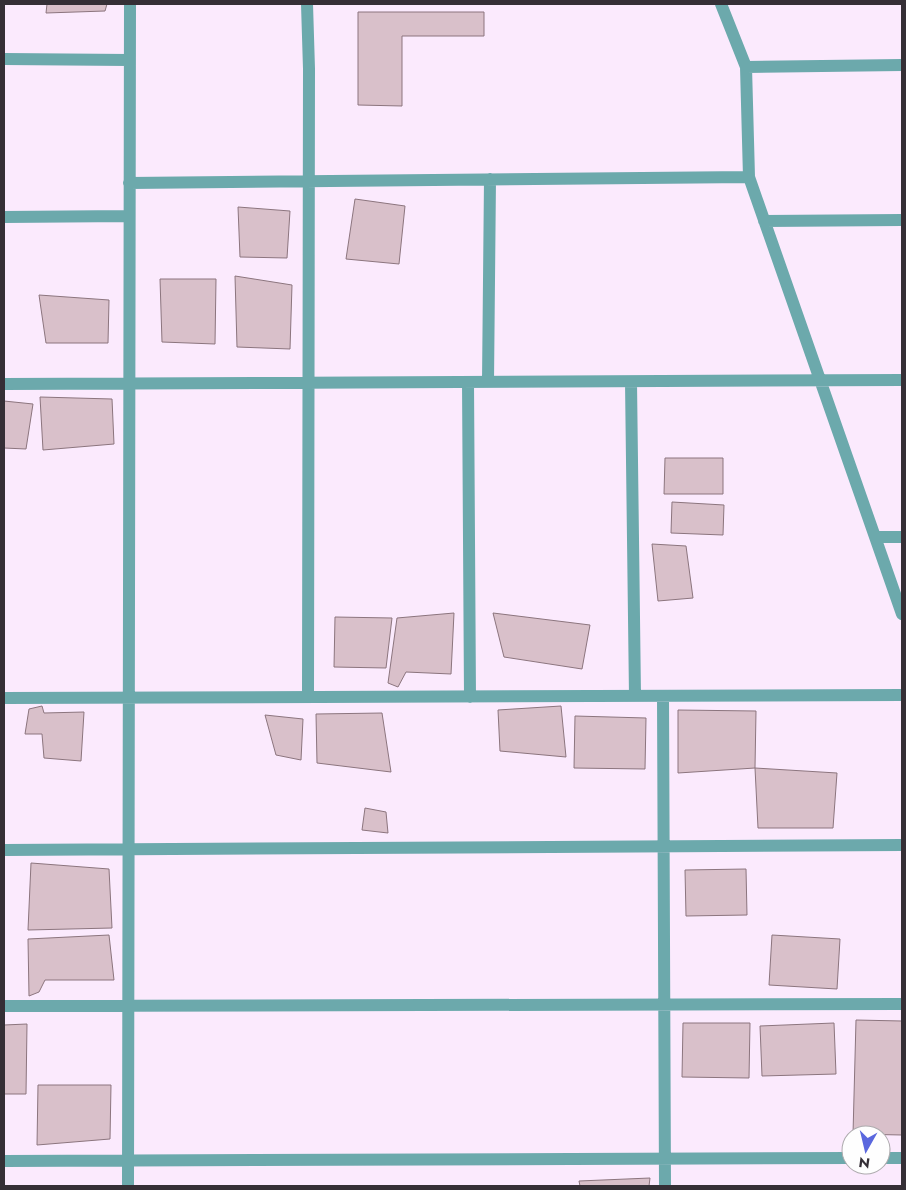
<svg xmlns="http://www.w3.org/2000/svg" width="906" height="1190" viewBox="0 0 906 1190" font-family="Jost,sans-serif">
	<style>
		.building { fill: #d9c0ca; stroke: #8c757e }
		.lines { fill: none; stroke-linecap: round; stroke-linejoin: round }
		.minor { stroke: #6ca9ac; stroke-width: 12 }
	</style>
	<rect width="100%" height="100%" fill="#fbeafd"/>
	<path class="building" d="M47 4H107L105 11 46 13Z
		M358 12H484V36H402V106L358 105Z
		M355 199 405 206 399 264 346 259Z
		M238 207 290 211 287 258 240 257Z
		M235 276 292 285 290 349 237 347Z
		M160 279H216L215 344 162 342Z
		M39 295 109 300 108 343H46Z
		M40 397 112 399 114 444 43 450Z
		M4 401 33 404 26 449 4 448Z
		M665 458H723V494H664Z
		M672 502 724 505 723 535 671 533Z
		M652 544 686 546 693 598 658 601Z
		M454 613 451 674 406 672 398 687 388 683 397 618Z
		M493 613 590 625 582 669 504 657Z
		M335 617 392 618 386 668 334 667Z
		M42 706 44 713 84 712 81 761 44 758 42 734H25L29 709Z
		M561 706 566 757 500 751 498 710Z
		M678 710 756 711 755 768 678 773Z
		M382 713 391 772 317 763 316 714Z
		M265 715 303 719 301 760 276 755Z
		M575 716 646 718 645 769 574 768Z
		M755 768 837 773 833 828H758Z
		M365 808 386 812 388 833 362 830Z
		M31 863 109 869 112 928 28 930Z
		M746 869 747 915 686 916 685 870Z
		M109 935 114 980H45L39 992 29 996 28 939Z
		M772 935 840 939 837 989 769 985Z
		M856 1020 902 1021V1135L853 1134Z
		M683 1023H750L749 1078 682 1077Z
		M834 1023 836 1074 762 1076 760 1026Z
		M27 1024 26 1094H4V1025Z
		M38 1085H111L110 1139 37 1145Z
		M650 1178 649 1186H580L579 1181Z"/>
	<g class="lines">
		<path class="minor" d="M307 4 309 69 308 697
			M721 4 746 67 749 177 902 614
			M4 59 129 60
			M746 67 902 65
			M129 183 749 177
			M4 217 129 216
			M764 221 902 220
			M468 382 470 697
			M488 382 490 179
			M631 382 635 696
			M4 384 902 380
			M876 537H902
			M663 696 665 1186
			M4 698 902 695
			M4 850 902 845
			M4 1006 902 1004
			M881 1158H902
			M4 1161 851 1158
			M128 1186 130 4"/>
	</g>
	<rect width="906" height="1190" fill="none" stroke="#352f36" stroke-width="10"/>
	<g transform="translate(866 1150) rotate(188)"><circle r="24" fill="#fefefe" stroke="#aeabae"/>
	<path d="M0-4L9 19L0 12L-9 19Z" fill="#5a67de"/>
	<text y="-8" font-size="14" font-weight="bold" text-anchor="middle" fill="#352f36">N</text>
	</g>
</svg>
